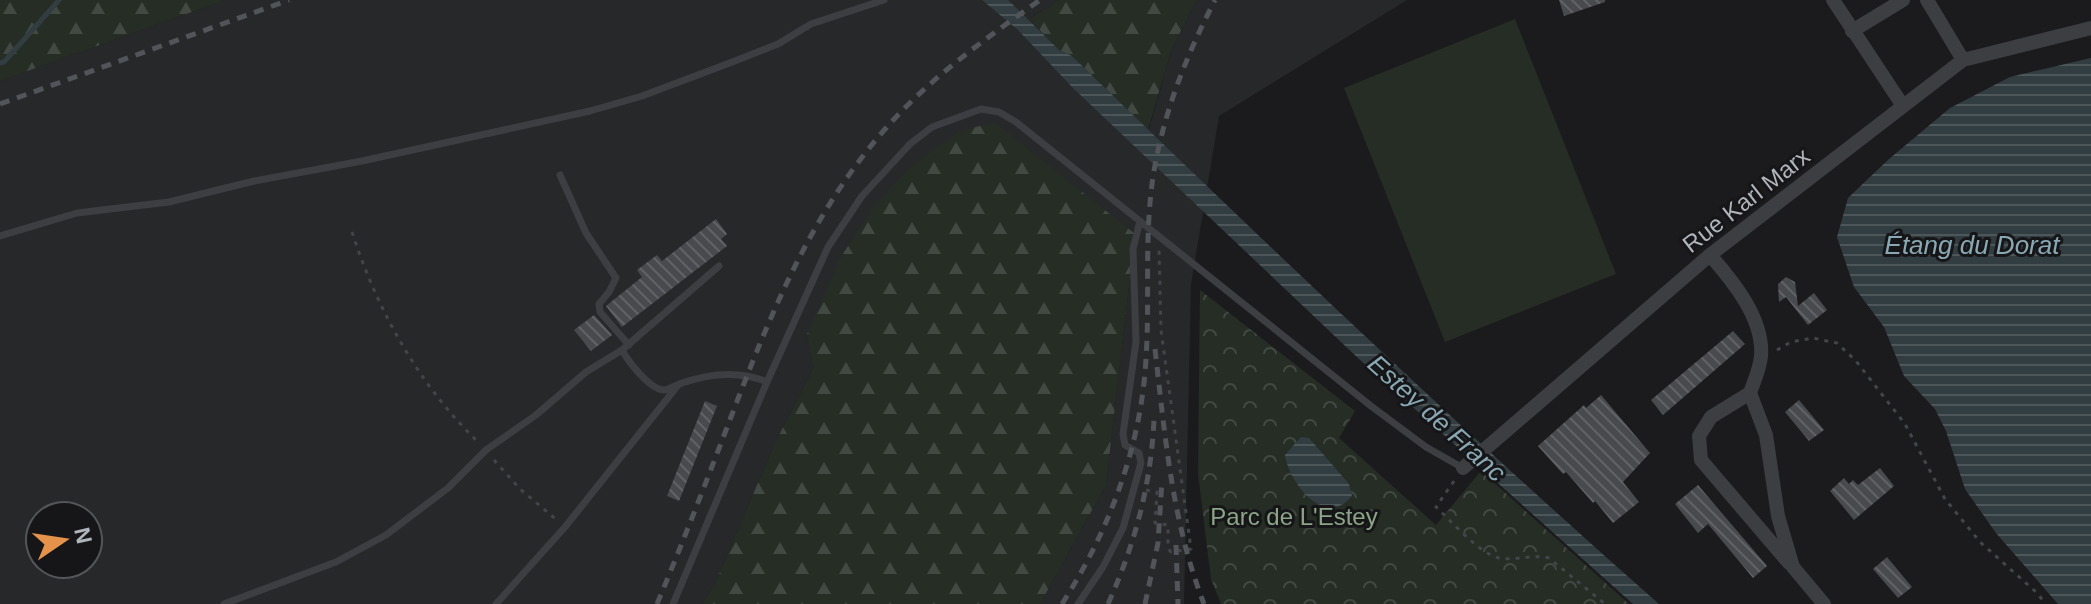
<svg xmlns="http://www.w3.org/2000/svg" width="2091" height="604" viewBox="0 0 2091 604" font-family="Helvetica,sans-serif">
	<style>
		.built { fill: #27282a; fill-rule: evenodd }
		.forest { fill: url(#forest-firs) }
		.park { fill: url(#park-crowns) }
		.garden { fill: #252d25 }
		.water { fill: url(#water-rules) }
		.lines { fill: none; stroke-linecap: round; stroke-linejoin: round }
		.stream { stroke: #323d41; stroke-width: 5 }
		.building { fill: url(#building-back-hatch) }
		.path { stroke: #424549; stroke-width: 3; stroke-dasharray: 4 6; stroke-linecap: butt }
		.service { stroke: #3c3e42; stroke-width: 7 }
		.minor { stroke: #3c3e42; stroke-width: 14 }
		.rail { stroke: #515559; stroke-width: 5; stroke-dasharray: 10 8; stroke-linecap: butt }
		.labels { text-anchor: middle; dominant-baseline: central; stroke-width: 6; stroke-linejoin: round; paint-order: stroke }
		.street-label { font-size: 24px; fill: #afb5bb; stroke: #161618 }
		.park-label { font-size: 24px; fill: #8ca587; stroke: #161618 }
		.water-label { font-size: 26px; font-style: italic; fill: #89a8b3; stroke: #161618 }
	</style>
	<defs>
		<pattern id="forest-firs" width="22" height="20" patternUnits="userSpaceOnUse" patternTransform="scale(2)"><rect width="22" height="20" fill="#252d25"/><path d="M5 1l3.5 6h-7zM16 11l3.5 6h-7z" fill="#424943"/></pattern>
		<pattern id="park-crowns" width="20" height="18" patternUnits="userSpaceOnUse" patternTransform="scale(2)"><rect width="20" height="18" fill="#252d25"/><path d="M2 6a3 3 0 1 1 6 0M12 15a3 3 0 1 1 6 0" fill="none" stroke="#424943"/></pattern>
		<pattern id="water-rules" width="6" height="5" patternUnits="userSpaceOnUse" patternTransform="scale(2)"><rect width="6" height="5" fill="#323d41"/><path d="M0 2.5h6" fill="none" stroke="#4d575a"/></pattern>
		<pattern id="building-back-hatch" width="6" height="6" patternUnits="userSpaceOnUse" patternTransform="scale(2)"><rect width="6" height="6" fill="#484a4d"/><path d="M-1 5l2 2M0 0l6 6M5-1l2 2" fill="none" stroke="#606265"/></pattern>
	</defs>
	<rect width="100%" height="100%" fill="#1b1b1d"/>
	<path class="built" d="M225 0H1059L1030 18 1149 129 1172 48 1197 0H1407L1219 116 1191 284 1184 604H1040L1106 485 1135 234 807 334 813 368 774 445 716 581 702 604H0V81ZM40 516H88V564H40Z"/>
	<path class="forest" d="M0 0H225L0 81Z
		M1059 0H1197L1172 48 1148 130 1072 56 1059 50 1029 19Z
		M994 122 1135 234 1106 485 1040 604H702L716 581 774 445 813 368 807 334 841 257 873 207 913 165 958 132Z"/>
	<path class="park" d="M1200 290 1355 411 1339 438 1436 525 1481 471 1629 604H1221L1211 579 1198 473Z"/>
	<path class="garden" d="M1515 19 1616 274 1445 342 1344 88Z"/>
	<path class="water" d="M982 0H1008L1059 50 1072 56C1264 242 1458 427 1659 604H1633L1359 359 1073 88 1018 30Z
		M2091 58V604H2058L1996 533 1965 489 1946 431 1935 409 1904 376 1884 327 1854 287 1837 237 1848 198 1889 159 1950 108 2010 77Z
		M1301 437 1309 438 1349 484 1352 496C1325 529 1289 483 1285 455Z"/>
	<g class="lines">
		<path class="stream" d="M0 63 4 62 59 0"/>
	</g>
	<path class="building" d="M1559 0H1605V2L1564 16Z
		M716 219 727 234 721 239 727 246 622 327 606 306 642 277 637 270 657 255 662 261Z
		M1786 277 1795 282 1798 306 1814 293 1827 310 1808 325 1786 297 1779 302 1778 284Z
		M594 315 612 335 591 351 574 330Z
		M1733 331 1745 344 1663 415 1651 400Z
		M1601 395 1650 453 1623 482 1639 502 1613 523 1595 501 1593 503 1566 472 1563 474 1538 446 1584 405 1586 408Z
		M1799 400 1824 430 1809 441 1785 412Z
		M705 401 717 406 679 501 667 496Z
		M1880 468 1894 486 1854 520 1830 491 1844 478 1849 484 1853 480 1858 485Z
		M1698 485 1767 566 1753 578 1708 524 1698 533 1675 504Z
		M1887 557 1912 587 1898 598 1873 569Z"/>
	<g class="lines">
		<path class="path" d="M352 232C377 310 419 385 478 442
			M1777 350 1791 342 1813 338 1837 343 1856 361 1905 424 1945 499 1980 542 2036 592 2046 604
			M494 460 520 489 558 521
			M1454 481 1436 507C1451 521 1480 554 1499 558 1516 561 1532 554 1549 558L1605 604
			M1146 490 1157 492 1155 523 1168 525V548L1171 552 1191 549 1161 330 1159 249"/>
		<path class="service" d="M560 175 586 233 616 278 609 292 599 304 600 312 629 345
			M0 236 77 213 169 202 254 181 362 161 590 111 642 96 727 64 778 44 811 24 884 0
			M677 385C674 386 668 390 664 390 650 390 628 361 622 350L719 266
			M224 604 336 562 386 535 448 488 486 450 536 415 586 372 622 350
			M496 604 565 527 679 384C707 374 739 370 767 382
			M673 604 767 382 828 247 862 196 910 144 932 127 981 109 999 112 1016 122 1371 406 1426 447 1463 468
			M1078 604 1103 567 1123 528 1141 463 1139 453 1125 445 1123 434 1136 342 1133 249 1140 221"/>
		<path class="minor" d="M1833 0 1903 106
			M1927 0 1963 60
			M1852 31 1903 0
			M1710 255C1733 281 1764 319 1761 356 1760 369 1754 381 1750 393L1766 435 1778 516 1793 567 1824 604
			M1750 393 1711 417 1699 436 1701 460 1789 563
			M1463 468 1710 255 1963 60 2091 28"/>
		<path class="rail" d="M0 104 289 0
			M1155 349C1165 436 1172 522 1204 604
			M1176 545 1178 604
			M657 604C683 542 707 480 731 417 771 313 811 213 886 128 930 78 985 39 1040 0
			M1062 604C1109 531 1141 447 1146 359 1150 298 1144 238 1153 177 1163 114 1186 56 1215 0
			M1108 604C1135 544 1151 485 1154 419
			M1145 604 1158 543 1162 480"/>
	</g>
	<g class="labels">
		<g class="street-label">
			<text transform="translate(1746 200) rotate(-38)">Rue Karl Marx</text>
		</g>
		<g class="park-label">
			<text x="1294" y="516">Parc de L'Estey</text>
		</g>
		<g class="water-label">
			<text x="1972" y="245">Étang du Dorat</text>
			<text transform="translate(1437 418) rotate(42)">Estey de Franc</text>
		</g>
	</g>
	<g transform="translate(64 540) rotate(77)"><circle r="38" fill="#161618" stroke="#535659" stroke-width="2"/>
	<path d="M0-6L14 30L0 20L-14 30Z" fill="#e5924b"/>
	<text y="-12" font-size="22" font-weight="bold" text-anchor="middle" fill="#afb5bb">N</text>
	</g>
</svg>
